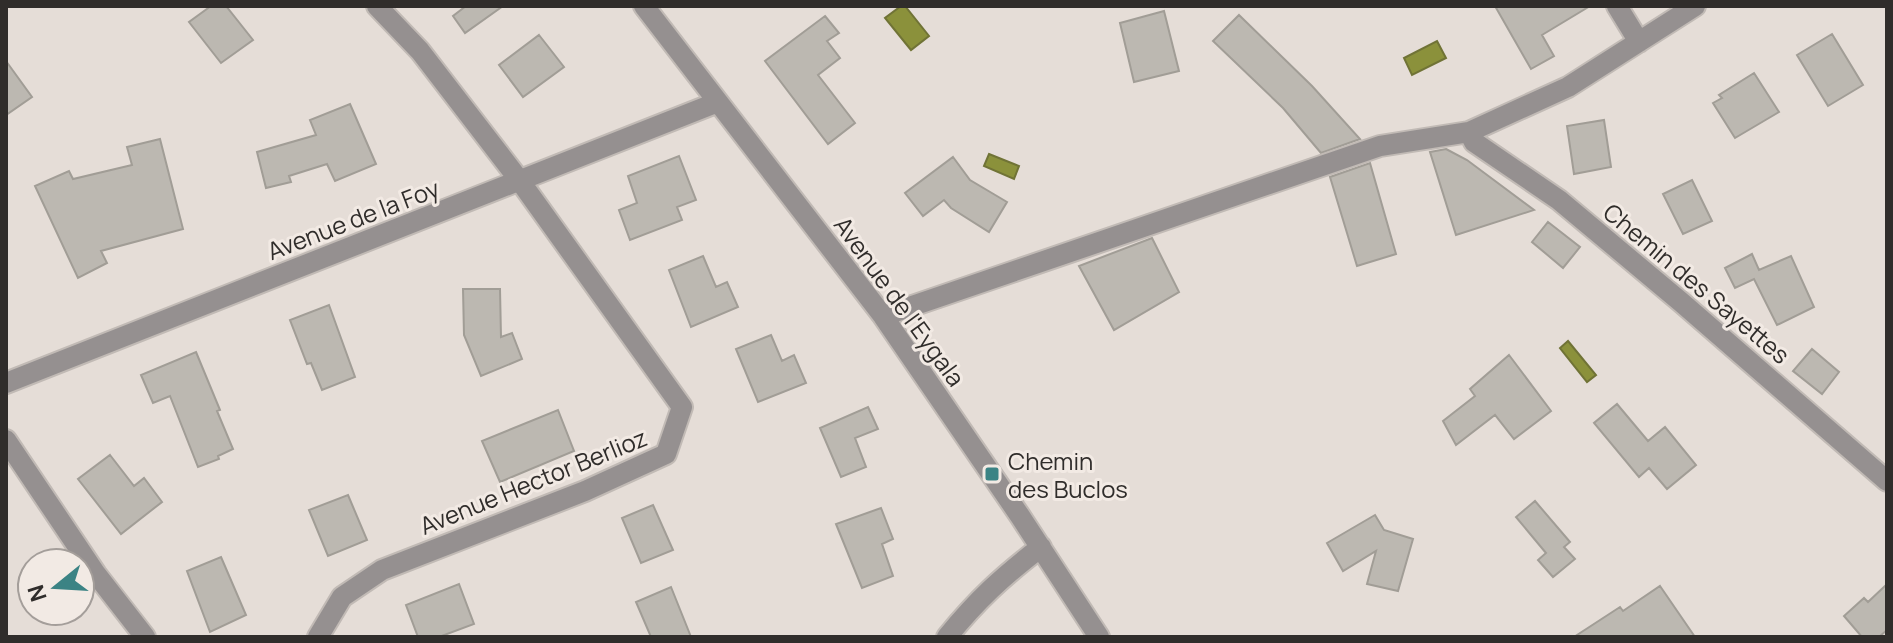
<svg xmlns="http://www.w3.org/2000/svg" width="1893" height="643" viewBox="0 0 1893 643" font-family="Manrope,sans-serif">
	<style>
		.water { fill: #8b913b; stroke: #707336; stroke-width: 2 }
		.building { fill: #bcb8b1; stroke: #a19d96; stroke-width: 2 }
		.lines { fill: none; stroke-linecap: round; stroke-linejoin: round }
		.minor-casing { stroke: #c1bab5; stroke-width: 24 }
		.minor { stroke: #959090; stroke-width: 20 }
		.poi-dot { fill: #3b8384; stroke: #f2eae4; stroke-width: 3 }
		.labels { text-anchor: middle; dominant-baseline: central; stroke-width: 6; stroke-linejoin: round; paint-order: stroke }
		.street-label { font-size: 24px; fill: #302d2b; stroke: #f2eae4 }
		.poi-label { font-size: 24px; fill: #302d2b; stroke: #f2eae4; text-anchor: start }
	</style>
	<rect width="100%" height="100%" fill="#e5ddd7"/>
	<path class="water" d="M901 6H905L929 36 911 50 885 18Z
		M1437 41 1446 58 1412 75 1404 58Z
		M989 154 1019 166 1014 179 984 166Z
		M1568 341 1596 375 1587 382 1560 348Z"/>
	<path class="building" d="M211 6H226L253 40 221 63 189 22Z
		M466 6H503L465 33 453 16Z
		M1495 6H1590L1542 35 1554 56 1531 69Z
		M1164 11 1179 71 1134 82 1120 23Z
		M1239 15 1312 86 1360 139 1321 153 1283 108 1213 41Z
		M825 16 839 33 827 41 840 58 818 75 855 123 828 144 765 61Z
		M1832 34 1863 85 1828 106 1797 55Z
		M539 35 564 67 523 97 499 65Z
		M6 61 32 97 6 115Z
		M1754 73 1779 112 1735 138 1713 103 1722 98 1719 95Z
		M350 104 376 164 335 181 327 164 289 176 291 182 266 188 257 152 316 135 310 120Z
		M1604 120 1611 167 1574 174 1567 126Z
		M160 139 183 229 101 251 107 263 78 278 35 186 69 171 73 179 132 165 127 147Z
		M1446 149 1467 160 1534 210 1456 235 1430 152Z
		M679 156 696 200 677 207 682 220 630 240 619 210 637 203 628 176Z
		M953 157 970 180 1007 202 989 232 951 208 944 200 923 216 905 193Z
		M1370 163 1396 254 1357 266 1330 177Z
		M1692 180 1712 221 1683 234 1663 194Z
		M1548 222 1580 247 1563 268 1532 242Z
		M1152 238 1179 292 1114 330 1079 266Z
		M1752 254 1759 270 1791 256 1814 307 1777 325 1754 279 1735 288 1725 268Z
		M703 256 716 287 727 282 738 307 691 327 669 270Z
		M463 289H500L501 337 512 333 522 359 481 376 464 335Z
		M329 305 355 377 322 390 311 363 307 364 290 320Z
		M771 335 782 361 794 355 806 383 758 402 736 349Z
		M1812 349 1839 372 1822 394 1793 371Z
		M196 352 220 410 217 411 233 449 218 456 219 459 198 467 170 396 153 403 141 375Z
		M1509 355 1551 411 1514 439 1495 415 1456 445 1443 421 1475 396 1470 389Z
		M1617 404 1648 441 1665 427 1696 465 1667 489 1649 468 1639 477 1594 423Z
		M868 407 878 429 855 438 866 467 841 477 820 428Z
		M558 410 574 451 500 482 482 441Z
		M110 455 134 486 144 478 162 502 121 534 78 479Z
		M348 495 367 540 328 556 309 510Z
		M1535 501 1570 542 1564 547 1575 559 1553 577 1538 560 1546 553 1516 517Z
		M653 505 673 550 641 563 622 518Z
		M881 508 893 539 882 544 893 576 862 588 836 524Z
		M1375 515 1384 530 1413 539 1398 591 1367 584 1376 551 1343 571 1327 543Z
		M221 557 246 615 210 632 187 571Z
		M459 584 474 624 439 637H418L406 605Z
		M1887 584V630L1879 637H1862L1844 616 1864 598 1868 602Z
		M1660 586 1695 637H1574L1620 607 1623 611Z
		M671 587 691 637H651L636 602Z"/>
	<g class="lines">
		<g class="minor-casing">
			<path id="minor" d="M644 6 883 316 1020 516 1099 637
				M1617 6 1639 42
				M1469 132 1474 142 1559 200 1681 302 1887 481
				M883 316 1380 146 1469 132 1568 87 1695 6
				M6 383 718 102
				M6 440 96 574 145 637
				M318 637 342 597 382 570 585 491 666 454 682 407 520 181 420 51 377 6
				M947 637C978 599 1002 577 1041 547"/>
		</g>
		<use href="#minor" class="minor"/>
	</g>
	<rect class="poi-dot" x="984" y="466" width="16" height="16" rx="4"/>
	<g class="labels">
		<g class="street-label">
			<text transform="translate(353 219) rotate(-21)">Avenue de la Foy</text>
			<text transform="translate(1697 283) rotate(40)">Chemin des Sayettes</text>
			<text transform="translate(900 301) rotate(54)">Avenue de l'Eygala</text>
			<text transform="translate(533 481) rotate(-22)">Avenue Hector Berlioz</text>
		</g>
		<g class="poi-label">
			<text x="1008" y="460">Chemin<tspan x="1008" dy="28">des Buclos</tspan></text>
		</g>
	</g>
	<rect width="1893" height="643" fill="none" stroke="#302d2b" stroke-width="16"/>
	<g transform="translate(56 587) rotate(252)"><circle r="38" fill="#f2eae4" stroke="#a49e9a" stroke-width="2"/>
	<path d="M0-6L14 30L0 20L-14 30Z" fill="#3b8384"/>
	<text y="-12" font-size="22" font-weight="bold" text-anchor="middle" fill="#302d2b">N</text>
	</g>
</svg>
